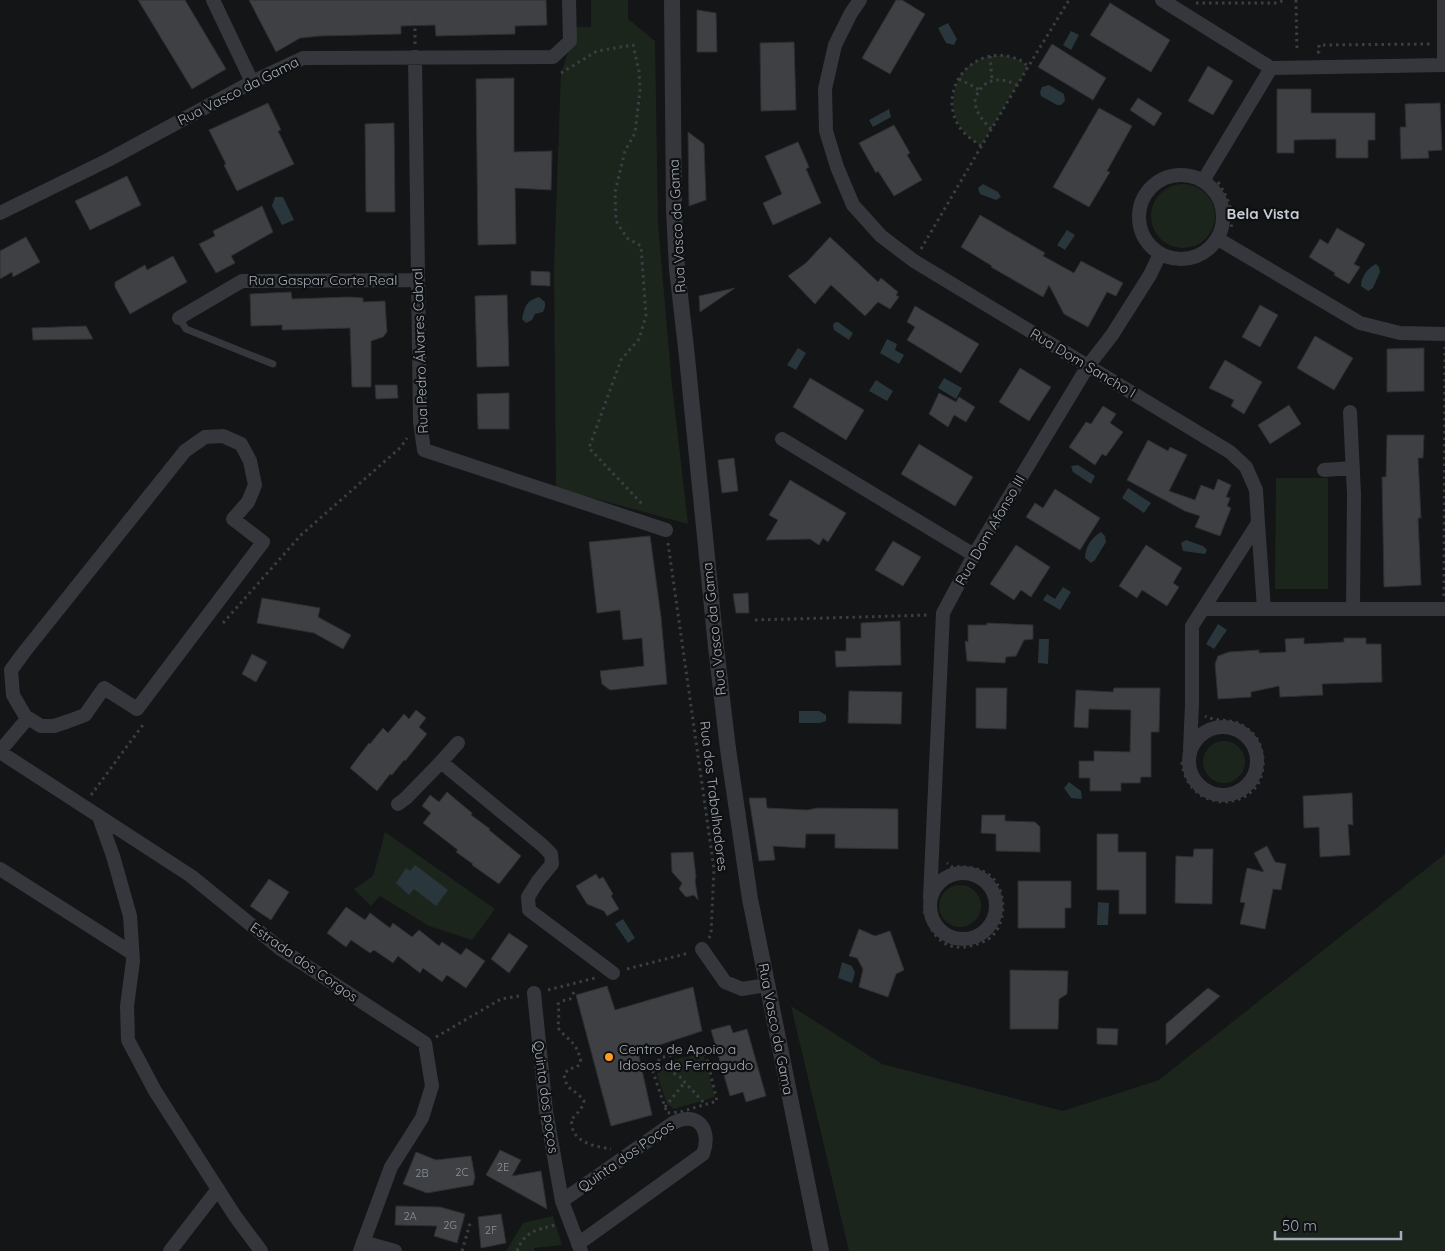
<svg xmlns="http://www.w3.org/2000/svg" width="1445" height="1251" viewBox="0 0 1445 1251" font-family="Quicksand,sans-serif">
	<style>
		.green { fill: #1c251c }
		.water { fill: #29363c }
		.building { fill: #3e4044; stroke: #2e2f33 }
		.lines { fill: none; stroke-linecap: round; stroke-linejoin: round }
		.path { stroke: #3b3e43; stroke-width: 3; stroke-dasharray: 2.5 4; stroke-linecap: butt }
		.service { stroke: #35373c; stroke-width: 7 }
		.minor { stroke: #35373c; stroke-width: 14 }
		.tertiary { stroke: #35373c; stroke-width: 16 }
		.poi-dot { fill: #ff9a24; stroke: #0f1012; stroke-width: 2 }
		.labels { text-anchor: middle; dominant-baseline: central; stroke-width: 4.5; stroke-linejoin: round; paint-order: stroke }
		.number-label { font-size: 11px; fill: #8b929b }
		.street-label { font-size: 14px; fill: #a5adb8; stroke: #0f1012 }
		.poi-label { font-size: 14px; fill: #a5adb8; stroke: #0f1012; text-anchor: start }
		.neighbourhood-label { font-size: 15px; font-weight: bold; fill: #c6ccd4; stroke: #0f1012 }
	</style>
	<rect width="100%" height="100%" fill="#141517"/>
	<path class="green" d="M591 0H628V19L655 41 658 224 672 386 688 524 556 488 554 268 561 73 577 27H591Z
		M1002 55C1011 57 1022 59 1028 67L981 146C974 141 966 136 961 128 947 109 952 76 973 63 981 57 992 56 1002 55Z
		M1151 216a32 32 0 1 1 64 0a32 32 0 1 1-64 0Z
		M1276 478H1328V589H1275Z
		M1203 762a21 21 0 1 1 42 0a21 21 0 1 1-42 0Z
		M385 832 495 909 472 940 429 926 380 896 371 906 354 889 373 876Z
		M1445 854V1251H849L791 1006 882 1064 1063 1111 1159 1080Z
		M939 906a21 21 0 1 1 42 0a21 21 0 1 1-42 0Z
		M703 1053 715 1097 674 1109 667 1104 657 1075 665 1062Z
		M553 1216 562 1245 534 1248V1251H506L523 1223Z"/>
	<path class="water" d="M948 23 957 39 954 45 946 43 938 28Z
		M1071 31 1079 35 1071 50 1063 45Z
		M1049 85 1064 94 1065 101 1061 105H1057L1041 96 1040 92 1042 87Z
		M889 109 891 117 873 127 869 120Z
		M983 184 998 192 1001 197 996 200 980 194 978 188Z
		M275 197H283L294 220 282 225 272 206Z
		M1067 230 1075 235 1065 250 1057 245Z
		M1376 264 1379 267 1380 272 1373 288 1368 291 1361 286C1361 277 1368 267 1376 264Z
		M539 297 545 302V307L543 312 535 314 532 320 526 323 522 319C525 306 526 301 539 297Z
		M838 322 853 333 849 340 834 330 833 326 834 323Z
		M887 339 897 344 895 350 904 355 899 364 880 353Z
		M798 348 806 353 796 370 787 365Z
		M944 378 962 388 956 399 938 388Z
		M876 380 893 391 887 401 869 391Z
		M1078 465 1095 476 1091 484 1073 472 1071 466Z
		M1128 488 1151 503 1144 513 1122 498Z
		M1101 532 1105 536 1106 542 1095 560 1091 563 1085 558C1085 547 1092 537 1101 532Z
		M1186 540 1203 546 1207 550 1205 554 1183 551 1181 543Z
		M1063 587 1071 592 1060 610 1043 600 1047 594 1055 599Z
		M1218 624 1227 630 1214 649 1206 644Z
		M1039 639H1049L1048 664 1038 663Z
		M799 711H819L826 715V721L820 723H799Z
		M1069 782 1081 791 1082 799 1071 798 1064 788Z
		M415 865 448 890 436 906 414 889 409 895 396 883 406 868 410 871Z
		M1098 902 1109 903 1108 925H1097Z
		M623 919 635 938 628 943 615 924Z
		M842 962 852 966 855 973 852 983 838 978Z"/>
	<path class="building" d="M138 0H185L226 69 192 89Z
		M249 0H546L547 25 515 26V34L436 36 435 25 401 26V34L320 36 300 38 276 52Z
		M896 0H902L925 14 890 74 862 58Z
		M1110 3 1170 40 1151 72 1090 35Z
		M697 10 716 13 717 52H697Z
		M794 42 796 110 761 111 760 43Z
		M1052 44 1106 78 1093 100 1038 67Z
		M1208 66 1233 81 1213 115 1188 101Z
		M514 78V152L552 151 551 190 515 188 516 244 478 245 476 79Z
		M1277 89H1311V113H1375V140H1368V158H1336V139L1294 140V153H1277Z
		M1138 98 1162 113 1154 126 1130 110Z
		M268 103 281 130 278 131 294 164 237 191 224 165 226 164 209 130Z
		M1440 103 1442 150 1428 151 1429 158 1401 159 1400 127H1406L1405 104Z
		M1099 108 1132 126 1107 171 1110 172 1089 207 1053 187Z
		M394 123 395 212H366L365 124Z
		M894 125 910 153 907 155 922 180 894 196 878 171 876 173 859 143Z
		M688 132 704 144 706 200 689 206Z
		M798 142 809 167 806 169 821 203 773 225 763 203 782 194 765 156Z
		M127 176 141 205 90 230 75 201Z
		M262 206 273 232 231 256 235 263 216 273 199 244 215 236 213 231Z
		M980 215 1045 253 1043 256 1074 273 1081 261 1123 283 1116 296 1107 292 1088 327 1064 314 1049 285 1043 297 991 267 992 266 961 247Z
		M1337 228 1365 244 1354 264 1360 267 1349 284 1334 275 1335 273 1309 257 1320 239 1328 244Z
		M26 237 40 262 13 277 12 272 0 279V251Z
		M830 237 878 282 881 278 898 292 896 295 899 297 890 309 878 302 865 316 831 285 815 304 788 276 806 263Z
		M173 256 187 282 130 314 115 287V282L145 265 147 270Z
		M531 271 550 272V286L531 285Z
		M735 288 700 312 699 296Z
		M291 292 292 299 350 297 363 298V302L385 301 387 332 383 337 371 341V387H352L350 328 282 330V325L251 326 250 294Z
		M507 295 509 366 477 367 475 296Z
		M1260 305 1278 315 1260 347 1242 337Z
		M915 306 979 344 961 373 907 340 915 327 907 322Z
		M86 326 93 339 33 340 32 328Z
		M1315 336 1353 358 1334 390 1297 368Z
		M1424 348V391L1387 392V349Z
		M1225 360 1262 382 1244 414 1231 406 1234 400 1209 388Z
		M1020 368 1051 387 1029 421 999 402Z
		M810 378 864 410 846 440 793 407Z
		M375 385H397L398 398 376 399Z
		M509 393V429H478L477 394Z
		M939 393 956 402 959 397 975 407 966 422 954 415 948 427 929 414Z
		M1289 405 1301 424 1270 444 1258 425Z
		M1103 406 1116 414 1110 423 1123 432 1106 456 1102 454 1095 465 1069 447 1086 422 1091 424Z
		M1387 435H1424L1423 458H1418L1421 518H1418L1421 585 1384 587 1382 477H1386Z
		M1148 440 1168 451 1170 447 1187 455 1169 491 1195 500 1201 485 1214 490 1218 479 1231 485 1226 497 1230 498 1227 506 1231 508 1220 536 1195 527 1200 516 1185 511 1127 480Z
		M919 444 973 477 955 506 901 474Z
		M734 458 738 491 722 493 718 460Z
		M790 480 846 513 828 542 823 538 819 545 810 539 766 540 778 520 769 515Z
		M1055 489 1100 518 1080 550 1026 517 1035 503 1043 508Z
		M650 536 661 617 667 684 610 690 602 684 600 671 644 666 642 638 623 640 620 610 597 613 589 542Z
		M893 541 921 557 903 586 875 570Z
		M1016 545 1050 567 1031 597 1021 590 1014 600 990 584Z
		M1146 545 1182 568 1173 583 1179 587 1167 606 1142 590 1137 598 1119 586Z
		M748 593 749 613H736L733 594Z
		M262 598 320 608 318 617 351 635 343 649 314 633 257 623Z
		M900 621 901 665 836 667 835 651H846V638H861V623Z
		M987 623 1033 625V639L1024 640 1016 656 1006 657 1005 663 967 661 965 641 968 642V625H987Z
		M1304 638V644L1344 642V638H1366V644H1381L1382 682 1322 684 1323 695 1280 697 1279 686 1251 692V697L1218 699 1215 664 1218 656 1229 652 1259 650V653L1286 652 1285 639Z
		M252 654 267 662 256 682 242 674Z
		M976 688H1007L1006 729 976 728Z
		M1114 688H1160L1159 732H1151V777H1141L1140 783H1121V791H1090V778H1079V761H1094V751L1130 752 1131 710 1089 709 1088 728 1074 727 1076 690 1113 692Z
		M849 691 902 692 901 724 848 723Z
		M416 710 426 718 419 727 427 734 405 761 404 760 392 775 390 774 377 791 350 768 369 743 370 744 383 728 388 733 404 714 409 719Z
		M447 792 472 813 471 815 490 829 489 830 521 856 499 884 472 865 473 864 456 852 458 850 423 823 431 813 422 806 430 795 439 802Z
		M1352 793 1353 825 1348 824 1350 855 1320 857 1319 827 1304 828 1303 796Z
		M749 798H766L767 808 807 810 818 808 898 809V849L835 848V834H806L805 848 773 846 775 860 759 861Z
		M982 815H1005V821L1035 822 1040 827V852L996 851V834L981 833Z
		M1097 834H1118V852H1146V914H1119V890H1097Z
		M1267 846 1275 862 1286 864 1281 890 1273 889 1265 929 1240 924 1245 903 1240 902 1247 868 1264 872 1254 853Z
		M1194 849H1213L1212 904 1175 903 1176 856 1193 857Z
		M693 852 696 877 695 880 698 900 694 895 686 897 679 889 682 883 672 872 671 853Z
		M596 874 599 879 603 877 613 894 611 896 619 909 607 916 604 911 587 904 576 886Z
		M269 879 289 892 271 920 250 906Z
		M1018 881H1071V908H1065V928H1018Z
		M346 907 365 920 370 913 390 928 393 923 412 937 419 930 439 946 442 942 461 955 466 948 485 961 466 988 447 975 442 982 423 968 420 973 398 956 393 963 374 950 370 953 351 940 346 947 327 933Z
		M859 929 875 936 890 931 904 970 896 974 888 997 859 987 863 969 857 958 849 956Z
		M509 933 528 946 509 973 491 959Z
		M1010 970 1068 971 1067 994 1059 999 1058 1029H1010Z
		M607 986 615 1010 693 987 702 1031 638 1052 652 1115 611 1126 576 995Z
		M1208 988 1220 996 1166 1045V1024Z
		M730 1025 733 1033 747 1029 766 1096 746 1102 743 1092 730 1096 711 1030Z
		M1097 1028 1118 1029 1117 1045 1097 1044Z
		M500 1150 521 1160 512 1176 541 1171 547 1209 486 1175Z
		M416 1152 436 1160 471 1156 475 1177 473 1185 427 1193 403 1184Z
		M396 1206 440 1207 465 1214 457 1243 434 1236 437 1226 395 1225Z
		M501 1214 506 1243 481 1248 478 1217Z"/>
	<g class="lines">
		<path class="path" d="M1296 0 1297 52
			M1196 3H1278L1284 0
			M415 44V16
			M1317 52H1319V45L1431 44
			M990 56 992 80
			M561 73 597 51 633 45 639 71 640 90 635 133 625 151 615 192 616 221 627 238 641 246 646 316 639 339 621 360 589 448 644 506
			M959 79 980 90
			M991 129C984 122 976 113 975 102 975 99 977 94 979 91 988 77 1003 78 1017 85
			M981 146C974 141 966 136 960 128 936 92 970 46 1011 57 1018 59 1024 61 1028 67
			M1218 182C1229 200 1233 209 1231 230
			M921 249 1028 67 1069 0
			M668 543 714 869 711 934 709 938
			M1444 596 1445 347
			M755 620 930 615
			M223 623 301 535 401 447 407 438
			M1182 762C1187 817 1267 814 1263 759 1262 745 1257 735 1245 727 1232 717 1218 723 1205 716
			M91 795 145 722
			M924 911C932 937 945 953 974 945 981 943 989 940 994 934 1007 919 1006 886 988 874 977 867 964 866 951 867L947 863
			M627 969 689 953
			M548 990 595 978
			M574 992 570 999 562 1001 558 1004 559 1013 558 1028C570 1043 576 1040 581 1062L577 1067 569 1069 564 1074C566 1092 576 1089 584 1101L581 1109 571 1120C572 1123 572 1129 574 1132 580 1144 599 1147 611 1149
			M436 1037 501 999 519 996
			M704 1047 717 1101 680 1112 667 1113 653 1072 660 1058Z
			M657 1063 680 1077 705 1104
			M665 1107 685 1082
			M462 1251 471 1220
			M517 1251C525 1231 536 1230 555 1225"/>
		<path class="service" d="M179 318 186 329 273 364"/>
		<path class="minor" d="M213 0 252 82
			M860 0 851 13 835 45 825 89 826 131 837 167 853 205 881 236 914 261 1230 452 1246 467 1256 490 1258 523 1264 609
			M1162 0 1271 68 1445 65
			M1444 0V65
			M415 57 420 422 424 450 666 530
			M1139 217a42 42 0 1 1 84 0a42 42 0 1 1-84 0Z
			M1203 181 1271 68
			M0 213 108 160 252 82 303 58 553 57 570 41 569 0
			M1218 239 1360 323 1400 333 1445 334
			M179 318 242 281 418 280
			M1350 412 1354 494 1353 609
			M782 439 974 555
			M1324 470 1353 468
			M1203 609H1445
			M1189 761a34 34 0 1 1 68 0a34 34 0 1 1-68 0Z
			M458 743 441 762 542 845 551 854 552 864 538 881 528 897 529 910 613 973
			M1190 750 1192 704V626L1258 523
			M0 751 27 719 13 695 11 670 25 651 185 451 205 437 223 436 241 444 250 461 255 485 248 502 233 519 263 542 137 709 104 688 85 715 69 721 54 726H41L25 716
			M0 752 191 876 282 950 425 1043 432 1086 422 1118 391 1167 360 1251
			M398 804 406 798 441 762
			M99 817 113 856 130 916 133 961 127 1006 128 1040 155 1091 235 1216 261 1251
			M0 869 132 953
			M930 906a33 33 0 1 1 66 0a33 33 0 1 1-66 0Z
			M930 898 943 613 974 555 1088 366 1112 335 1150 275 1160 254
			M702 949 725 982 742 989 767 985
			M534 993 546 1111 562 1201
			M363 1242 395 1251
			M578 1244 703 1154C712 1130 698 1110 673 1123L562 1201 581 1251
			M170 1251 218 1189"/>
		<path class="tertiary" d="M672 0 674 210 677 269 687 357 716 647 728 749 750 899 821 1251"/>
	</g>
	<circle class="poi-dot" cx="609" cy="1057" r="5"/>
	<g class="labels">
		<g class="number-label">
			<text x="503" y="1167">2E</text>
			<text x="462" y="1172">2C</text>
			<text x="422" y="1173">2B</text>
			<text x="410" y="1216">2A</text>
			<text x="450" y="1225">2G</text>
			<text x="491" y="1230">2F</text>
		</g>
		<g class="street-label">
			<text transform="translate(238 91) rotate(-27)">Rua Vasco da Gama</text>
			<text transform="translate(677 226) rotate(-93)">Rua Vasco da Gama</text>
			<text x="323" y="280">Rua Gaspar Corte Real</text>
			<text transform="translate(420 351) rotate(-92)">Rua Pedro Álvares Cabral</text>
			<text transform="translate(1083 363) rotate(31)">Rua Dom Sancho I</text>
			<text transform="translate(990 530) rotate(-60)">Rua Dom Afonso III</text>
			<text transform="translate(714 629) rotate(-96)">Rua Vasco da Gama</text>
			<text transform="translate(714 796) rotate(83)">Rua dos Trabalhadores</text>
			<text transform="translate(304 962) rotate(35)">Estrada dos Corgos</text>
			<text transform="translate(776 1029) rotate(79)">Rua Vasco da Gama</text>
			<text transform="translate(546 1097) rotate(82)">Quinta dos poços</text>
			<text transform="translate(626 1156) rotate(-35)">Quinta dos Poços</text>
		</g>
		<g class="poi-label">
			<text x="619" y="1049">Centro de Apoio a<tspan x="619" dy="16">Idosos de Ferragudo</tspan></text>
		</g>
		<g class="neighbourhood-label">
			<text x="1263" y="213">Bela Vista</text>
		</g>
	</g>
	<path d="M1275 1231v8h126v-8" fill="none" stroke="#a5adb8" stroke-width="2.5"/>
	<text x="1282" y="1231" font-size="15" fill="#a5adb8" stroke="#0f1012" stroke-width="4" paint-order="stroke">50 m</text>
</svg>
